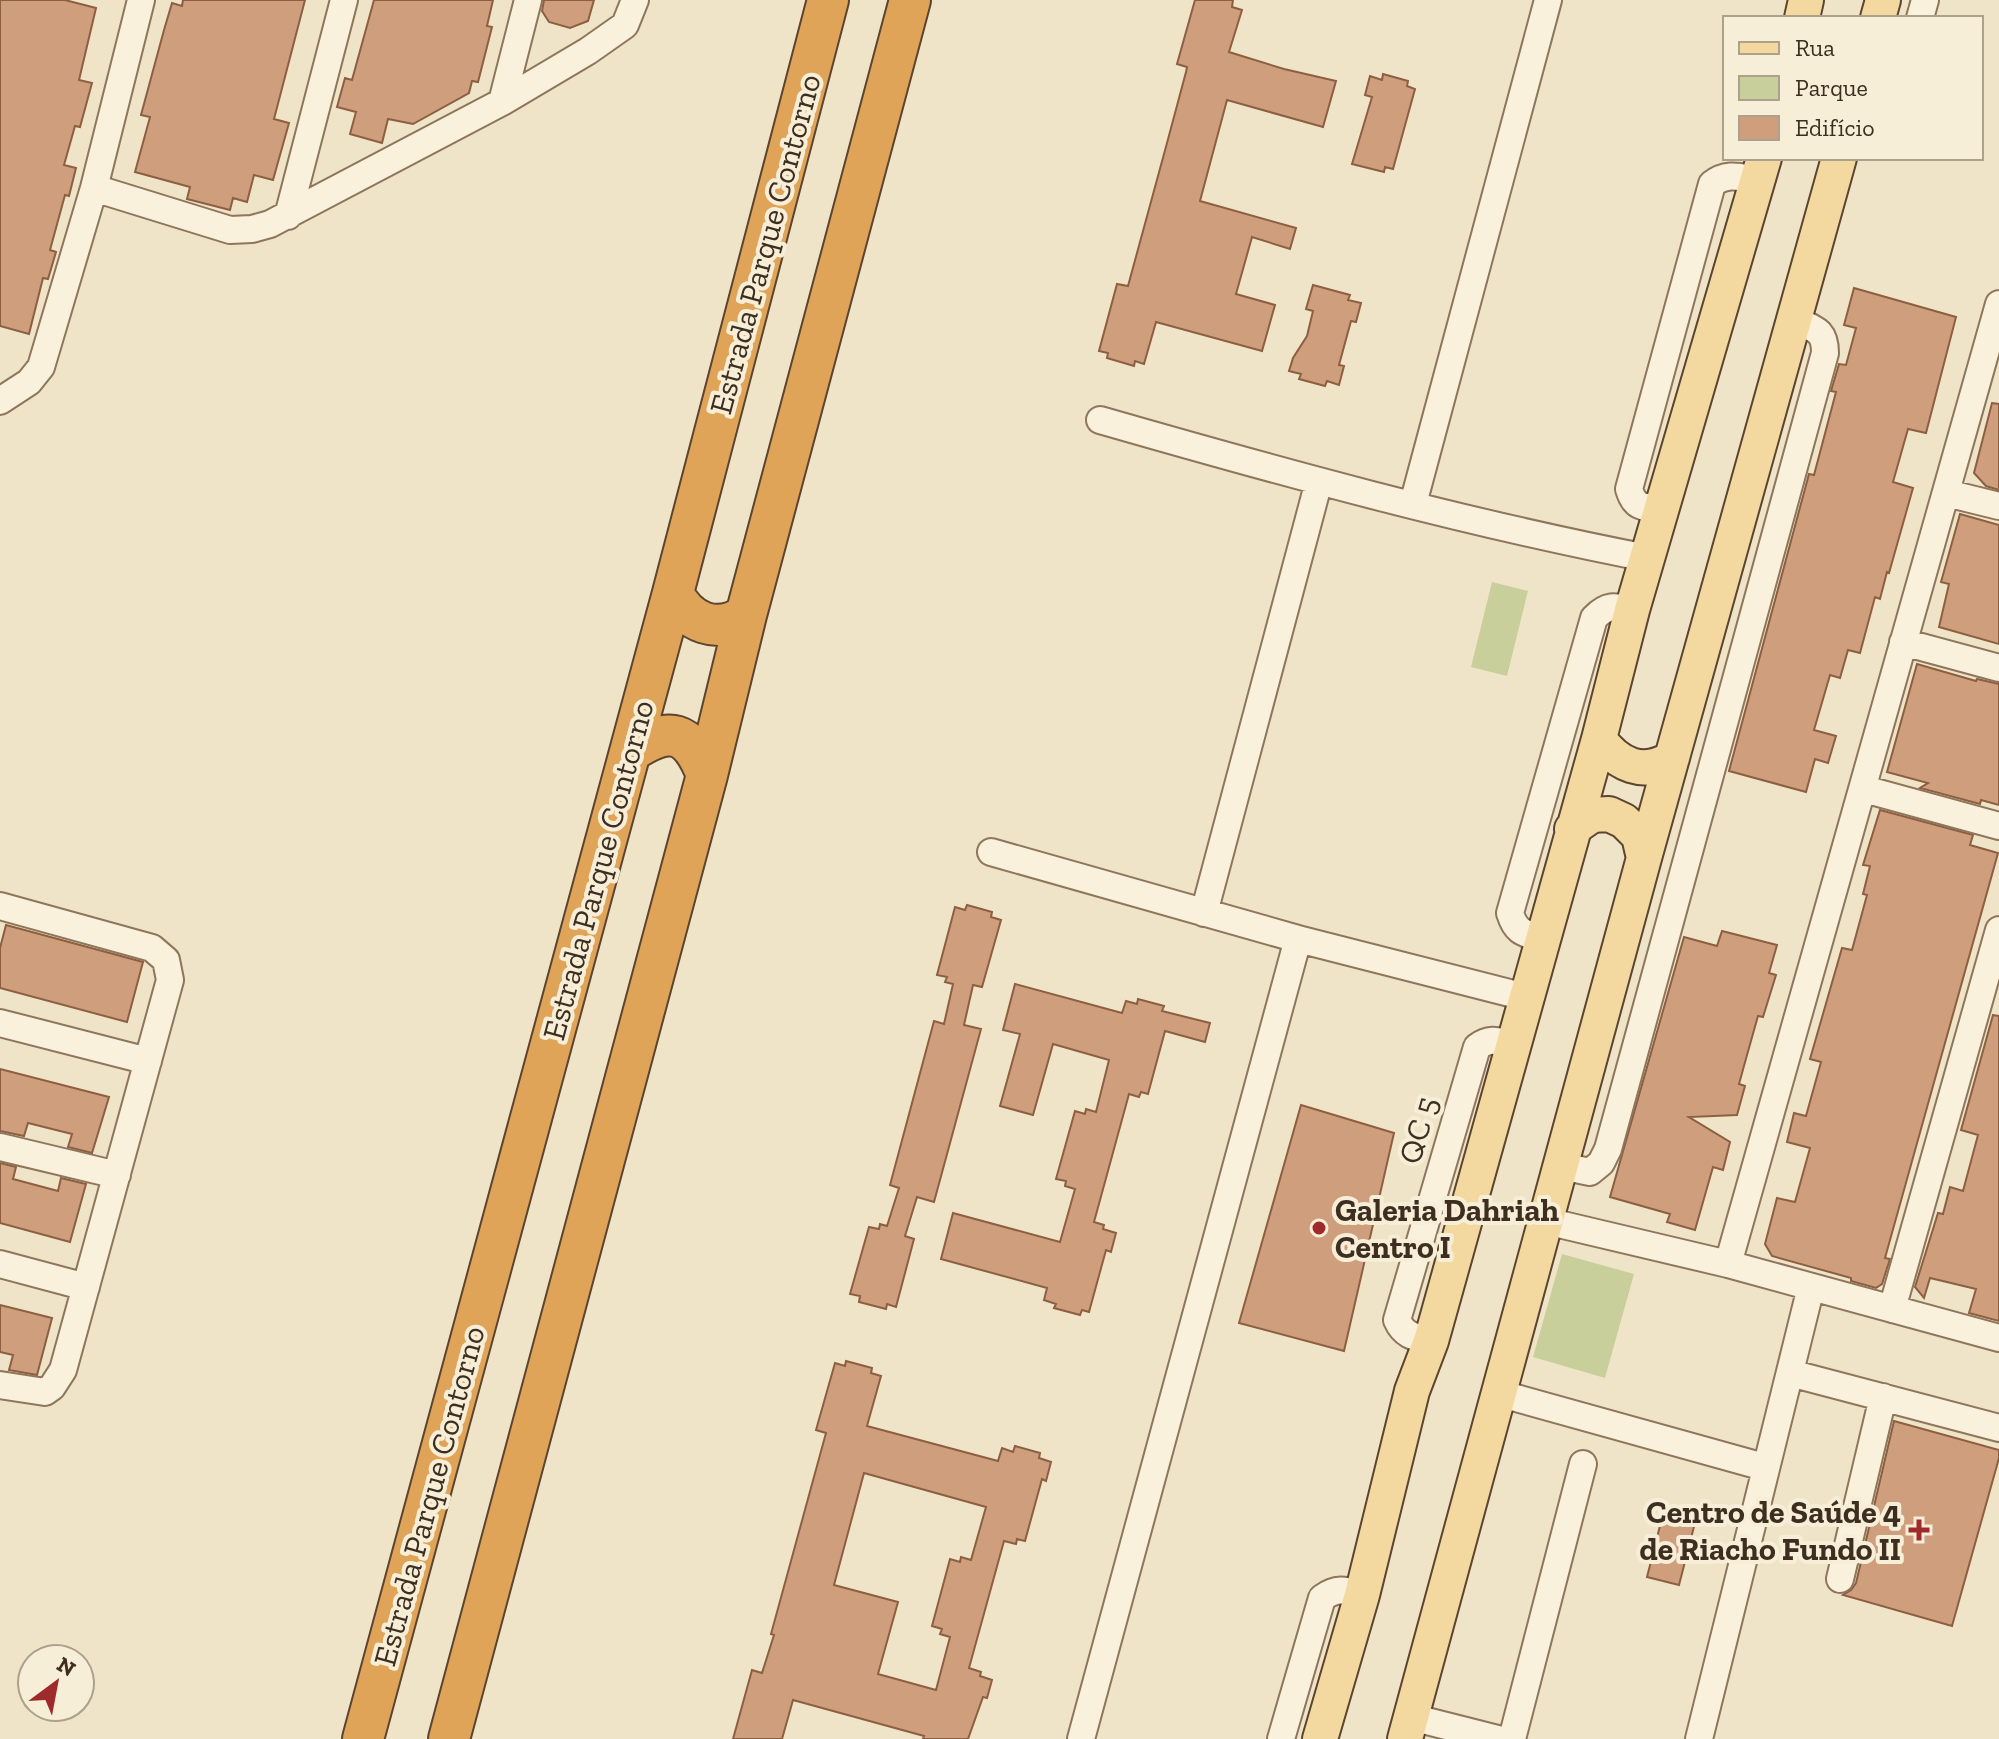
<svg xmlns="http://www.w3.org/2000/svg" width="1999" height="1739" viewBox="0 0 1999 1739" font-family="'Zilla Slab',serif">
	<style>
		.green { fill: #c9cf9b }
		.building { fill: #cf9f7d; stroke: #8d5f41; stroke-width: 2; fill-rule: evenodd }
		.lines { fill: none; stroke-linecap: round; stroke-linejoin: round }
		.minor-casing { stroke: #8d765c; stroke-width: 30 }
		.major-casing { stroke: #5b4430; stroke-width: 38 }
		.highway-casing { stroke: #5b4430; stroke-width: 44 }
		.minor { stroke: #faf1dc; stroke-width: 26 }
		.major { stroke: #f3d9a0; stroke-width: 34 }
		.highway { stroke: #e0a458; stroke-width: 40 }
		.poi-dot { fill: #9e2a2b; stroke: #f7eed8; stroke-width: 3 }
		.labels { text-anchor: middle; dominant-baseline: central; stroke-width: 8; stroke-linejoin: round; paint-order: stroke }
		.street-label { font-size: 32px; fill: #3d2e20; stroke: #f7eed8 }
		.poi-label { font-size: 32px; font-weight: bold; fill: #3d2e20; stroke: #f7eed8; text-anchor: start }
	</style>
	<rect width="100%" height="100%" fill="#f0e4c8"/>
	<path class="green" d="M1492 582 1528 591 1507 676 1471 667Z
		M1562 1254 1634 1274 1605 1378 1533 1357Z"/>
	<path class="building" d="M0 0H65L96 8 79 80 92 83 80 127 75 126 64 165 76 168 69 196 65 195 50 250 56 252 48 279 43 278 29 334 0 326Z
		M183 0H305L274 119 289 123 273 180 254 175 247 202 233 198 230 210 187 199 190 187 135 172 150 117 141 115 164 30 172 3 182 6Z
		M374 0H493L487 26 492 27 478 82 472 81 469 93 413 124 388 119 382 143 350 134 356 112 337 107 345 78 352 80Z
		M544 0H594L588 21 570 28 549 22 542 11Z
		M1195 0H1233L1232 7 1242 10 1229 52 1284 69 1336 81 1323 127 1227 100 1200 201 1296 228 1290 249 1252 237 1236 294 1275 305 1262 351 1156 322 1144 364 1135 361 1134 366 1107 358 1108 353 1099 351 1117 284 1128 286 1167 143 1186 72 1187 67 1177 64Z
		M1383 74 1408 81 1407 86 1415 89 1393 169 1385 167 1384 172 1352 164 1372 97 1365 95 1370 76 1382 80Z
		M1313 285 1350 295 1348 300 1361 303 1356 322 1351 321 1339 365 1344 366 1339 385 1327 381 1325 386 1299 379 1301 374 1289 371 1293 358 1307 336 1313 311 1306 309Z
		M1854 288 1956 317 1926 433 1908 429 1893 482 1913 488 1889 573 1887 572 1880 599 1875 597 1860 653 1848 650 1840 678 1830 675 1814 730 1836 736 1828 763 1815 759 1806 792 1729 771 1809 474 1814 475 1836 392 1831 391 1839 364 1846 365 1856 328 1844 325Z
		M1992 403 1999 404V490L1986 486 1974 473Z
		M1960 514 1999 525V644L1939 627 1949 584 1941 582Z
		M1917 664 1976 681 1977 679 1999 684V805L1981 800 1980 804 1920 788 1928 783 1887 772Z
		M1880 810 1973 835 1970 845 1998 853 1885 1258 1890 1259 1882 1284 1876 1288 1851 1281V1278L1772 1256 1765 1244 1777 1198 1795 1202 1810 1148 1787 1142 1794 1113 1806 1116 1821 1062 1810 1059 1842 948 1852 950 1867 895 1863 894 1870 866 1863 865Z
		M967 905 992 912 991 917 1001 920 982 987 973 985 964 1025 981 1029 934 1202 917 1197 905 1236 914 1239 896 1307 887 1304 886 1309 859 1302 860 1296 850 1294 869 1227 879 1229 880 1224 887 1226 899 1188 890 1185 934 1021 944 1024 953 984 945 982 947 977 937 975 955 907 965 910Z
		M6 925 143 962 127 1022 0 988V948Z
		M1722 931 1777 945 1769 973 1776 975 1763 1017 1758 1016 1747 1055 1739 1084 1745 1086 1737 1115 1689 1117 1730 1142 1723 1170 1713 1167 1695 1230 1667 1222 1670 1214 1610 1197 1684 937 1717 946Z
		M1015 984 1122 1013 1126 1001 1137 1004 1138 999 1164 1006 1162 1011 1210 1023 1205 1042 1165 1031 1148 1094 1141 1092 1139 1097 1129 1094 1094 1222 1104 1225 1103 1229 1116 1233 1111 1252 1106 1250 1089 1312 1082 1310 1080 1315 1054 1308 1056 1304 1044 1300 1047 1288 941 1259 953 1213 1060 1242 1075 1189 1065 1186 1066 1181 1056 1179 1075 1111 1085 1114 1086 1109 1096 1112 1109 1060 1053 1044 1033 1115 1000 1106 1020 1034 1003 1030Z
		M1993 1015 1999 1016V1321L1969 1313 1976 1289 1930 1278 1924 1298 1915 1287 1938 1213 1943 1214 1950 1187 1963 1191 1978 1135 1961 1130Z
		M0 1069 109 1097 92 1153 68 1147 72 1134 28 1123 24 1136 0 1131Z
		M1301 1105 1394 1133 1344 1351 1239 1323Z
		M0 1163 16 1167 13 1179 58 1191 61 1178 86 1184 70 1242 0 1223Z
		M0 1305 52 1318 37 1375 9 1370 13 1355 0 1352Z
		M846 1361 872 1368 871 1373 881 1376 867 1426 998 1461 1002 1448 1013 1452 1015 1446 1040 1453 1039 1458 1051 1462 1046 1481 1042 1479 1025 1541 1017 1539 1016 1544 1004 1541 969 1668 981 1672 980 1676 992 1680 987 1698 983 1697 968 1739H923L924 1736 793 1700 782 1739H733L752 1670 762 1673 774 1635 771 1634 826 1433 816 1430 835 1363 845 1366ZM864 1473 986 1507 971 1560 961 1557 960 1562 950 1559 932 1626 942 1629 940 1634 950 1637 936 1690 878 1674 898 1602 834 1585Z
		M1894 1421 1999 1450V1458L1952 1626 1843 1595 1851 1590 1856 1583Z
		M1665 1506 1697 1515 1679 1585 1647 1577Z"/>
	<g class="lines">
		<g class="minor-casing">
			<path id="minor" d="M1920 18 1925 0
				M502 102 528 0
				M94 188 230 230 252 229 270 224 502 102 588 51 625 25 635 0
				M288 216 344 0
				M0 401 29 382 41 367 94 188 141 0
				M1100 420C1281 472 1462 522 1647 558
				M1946 493 1999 506
				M1413 504 1548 0
				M1663 508C1643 507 1635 509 1629 489L1712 184C1727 172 1740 177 1758 180
				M1903 642 1999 668
				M1864 789 1999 826
				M991 852 1298 939 1525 997
				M0 906 152 948 166 960 170 980 63 1370 52 1387 45 1392 0 1385
				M1204 913 1319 481
				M1543 939C1524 933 1516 933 1510 913L1594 618C1607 604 1615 606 1632 610
				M0 1023 148 1061
				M0 1147 117 1175
				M1561 1166 1590 1172 1601 1163 1608 1149 1825 353C1825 329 1814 329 1794 320
				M1546 1221 1728 1264 1999 1338
				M0 1264 86 1287
				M1728 1264 1999 304
				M1892 1309 1999 930
				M1431 1341C1415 1337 1404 1336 1397 1320L1477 1047C1490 1037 1498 1041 1513 1045
				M1790 1373 1999 1428
				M1498 1393 1764 1467
				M1840 1579 1883 1397
				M1411 1717 1498 1739
				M1081 1739 1298 939
				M1281 1739 1322 1598C1337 1587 1345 1590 1362 1595
				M1512 1739 1583 1464
				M1699 1739 1811 1287"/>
		</g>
		<g class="major-casing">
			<path id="major" d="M1802 18 1806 0
				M1878 18 1883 0
				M1599 739C1618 765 1643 777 1672 758
				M1572 829 1592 815 1609 814 1624 821 1639 836 1644 858
				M1320 1739 1362 1595 1412 1391 1431 1341 1599 739 1632 610 1764 158
				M1405 1739 1644 858 1839 158"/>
		</g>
		<g class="highway-casing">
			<path id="highway" d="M673 593C688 623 717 635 746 615
				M630 752C670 725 689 730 707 775
				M363 1739 673 593 828 0
				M449 1739 707 775 746 615 910 0"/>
		</g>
		<use href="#minor" class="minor"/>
		<use href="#major" class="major"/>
		<use href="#highway" class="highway"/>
	</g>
	<g class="poi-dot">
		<circle cx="1319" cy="1228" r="8"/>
		<path d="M1915 1518h8v8h8v8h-8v8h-8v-8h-8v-8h8z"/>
	</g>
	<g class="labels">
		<g class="street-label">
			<text transform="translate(765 244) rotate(-75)">Estrada Parque Contorno</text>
			<text transform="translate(598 870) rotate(-75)">Estrada Parque Contorno</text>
			<text transform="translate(1418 1130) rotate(-74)">QC 5</text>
			<text transform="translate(429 1496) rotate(-75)">Estrada Parque Contorno</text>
		</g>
		<g class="poi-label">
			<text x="1335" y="1210">Galeria Dahriah<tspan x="1335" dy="37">Centro I</tspan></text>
			<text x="1901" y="1512" text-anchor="end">Centro de Saúde 4<tspan x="1901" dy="37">de Riacho Fundo II</tspan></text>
		</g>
	</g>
	<rect x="1723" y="16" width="260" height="144" fill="#f7eed8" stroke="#ada18e" stroke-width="2"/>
	<rect x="1739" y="42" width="40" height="12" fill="#f3d9a0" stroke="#ada18e" stroke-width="2"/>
	<text x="1795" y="56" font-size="24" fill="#3d2e20">Rua</text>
	<rect x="1739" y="76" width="40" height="24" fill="#c9cf9b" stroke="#ada18e" stroke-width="2"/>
	<text x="1795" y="96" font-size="24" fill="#3d2e20">Parque</text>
	<rect x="1739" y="116" width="40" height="24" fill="#cf9f7d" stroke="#ada18e" stroke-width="2"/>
	<text x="1795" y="136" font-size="24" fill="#3d2e20">Edifício</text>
	<g transform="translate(56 1683) rotate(32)"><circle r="38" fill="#f7eed8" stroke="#ada18e" stroke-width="2"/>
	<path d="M0-6L14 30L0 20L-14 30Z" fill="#9e2a2b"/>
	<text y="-12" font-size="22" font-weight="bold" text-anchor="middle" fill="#3d2e20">N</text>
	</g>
</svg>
